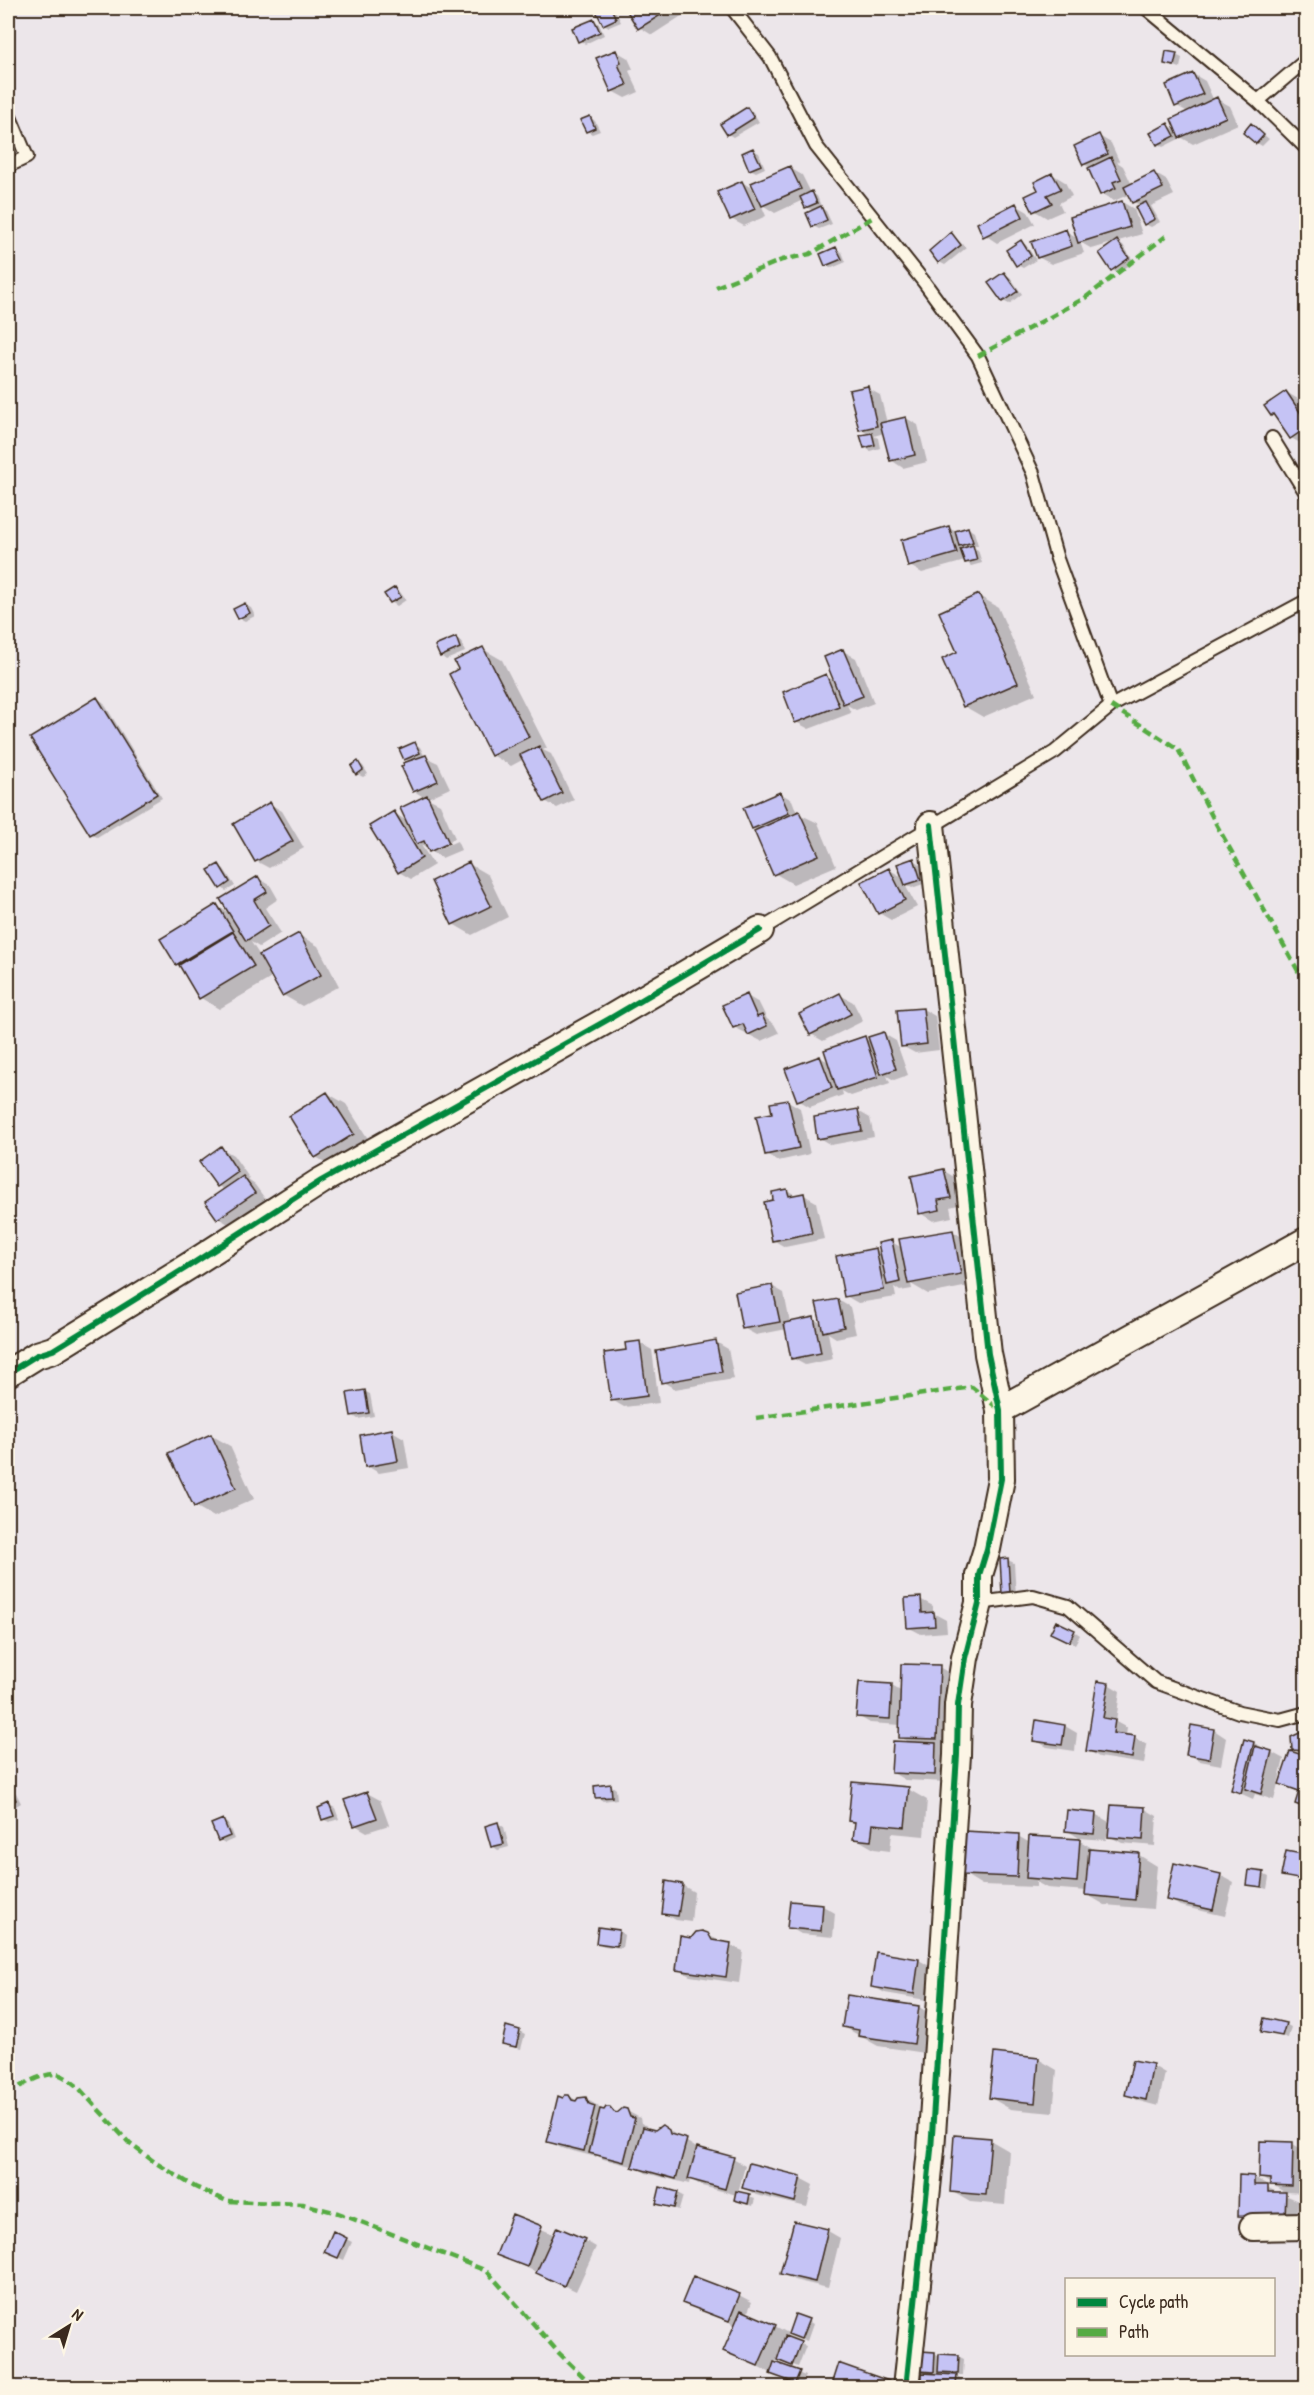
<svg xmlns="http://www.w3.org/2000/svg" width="1314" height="2395" viewBox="0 0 1314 2395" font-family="'Patrick Hand',sans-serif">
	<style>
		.shadow { fill: #0003; fill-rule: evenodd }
		.building { fill: #c5c3f5; stroke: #3b2a1e; stroke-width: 1.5 }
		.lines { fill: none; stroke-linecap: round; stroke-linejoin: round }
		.service-casing { stroke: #3b2a1e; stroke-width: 16 }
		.minor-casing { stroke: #3b2a1e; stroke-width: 30 }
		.service { stroke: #fcf5e5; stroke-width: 12 }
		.minor { stroke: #fcf5e5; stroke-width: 26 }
		.quiet { stroke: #55ab43; stroke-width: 4.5; stroke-dasharray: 9 4.5; stroke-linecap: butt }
		.cycleway-casing { stroke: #fcf5e5; stroke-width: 10 }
		.cycleway { stroke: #00873e; stroke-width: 6 }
	</style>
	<rect width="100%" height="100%" fill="#ece6ea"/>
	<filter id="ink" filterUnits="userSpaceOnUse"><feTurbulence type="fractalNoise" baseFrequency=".0167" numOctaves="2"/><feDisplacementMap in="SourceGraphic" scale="12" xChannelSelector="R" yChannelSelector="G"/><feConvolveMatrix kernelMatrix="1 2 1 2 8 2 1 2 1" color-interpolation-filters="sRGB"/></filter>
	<g filter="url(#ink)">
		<path class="shadow" d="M607 8 615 10 621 22 609 27 604 24 598 12Z
			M627 8H678L683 15 652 35 639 27Z
			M594 20 599 24 604 35 585 44 579 40Z
			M616 51 628 58 633 69 629 71 639 92 625 98 612 91Z
			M1176 55 1182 58 1180 68 1165 63Z
			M1193 74 1205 81 1214 101 1217 99 1230 106 1238 124 1193 144 1177 135 1179 139 1163 147 1158 144 1168 125 1178 131 1188 112 1177 106Z
			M747 109 753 112 759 122 733 137 728 134Z
			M590 117 595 121 600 131 592 134 587 131Z
			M1252 125 1269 139 1262 146 1257 143Z
			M1099 136 1111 143 1119 161 1117 162 1123 166 1132 185 1154 173 1166 180 1174 195 1151 206 1160 222 1151 227 1145 224 1141 206 1134 202 1130 194 1114 201 1102 194 1089 167 1084 164Z
			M753 150 759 153 765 168 756 172 750 169Z
			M790 168 802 175 811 193 817 196 821 206 819 207 826 211 832 224 819 229 813 226 814 211 806 207 803 200 775 213 761 204 766 216 744 226 731 219 742 182 756 191Z
			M1052 174 1065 182 1072 196 1059 203 1063 211 1047 218 1035 211 1027 197 1041 190Z
			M1122 202 1134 209 1142 234 1092 249 1080 242 1084 253 1051 264 1038 257 1066 231 1078 238Z
			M1016 205 1028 212 1035 224 997 243 985 235Z
			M952 234 966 248 945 265 939 262Z
			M1021 242 1026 245 1036 260 1023 268 1017 265Z
			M1117 242 1123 245 1134 262 1118 273 1112 270Z
			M836 249 842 252 846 262 832 268 826 265Z
			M1004 274 1010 277 1022 294 1009 304 1003 301Z
			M867 388 880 395 887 423 906 418 918 425 927 462 903 468 891 460 884 433 874 436 878 438 880 448 870 451 865 447 870 435 860 429Z
			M1286 392 1298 399 1306 412V443L1304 445 1291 438 1266 406Z
			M949 528 956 532 968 528 974 532 978 545 973 547 978 550 982 563 971 566 965 561 922 573 910 566Z
			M395 589 400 592 406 600 397 606 391 602 386 594Z
			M979 596 998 607 1036 694 983 717 964 706 958 653Z
			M245 605 251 608 255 616 245 621 239 618Z
			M456 639 461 642 465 652 446 660 441 656Z
			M483 649 502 660 547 748 543 750 551 754 574 800 557 808 545 801 524 759 511 766 492 755 460 670Z
			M843 651 856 658 874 703 856 710 847 705 851 713 809 729 796 722 826 676 835 681Z
			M97 698 103 702 162 798 97 837 91 834Z
			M415 744 420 747 425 757 438 763 450 788 428 798 440 804 455 838 434 848 436 850 457 841 461 850 442 858 421 845 434 865 411 879 399 872 394 813 407 821 425 798 414 791 411 762 405 759Z
			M358 763 363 766 368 774 363 777 357 774Z
			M780 793 792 800 797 813 818 823 836 866 793 884 774 873 758 830 753 828Z
			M270 804 282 811 304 848 269 868 256 861 235 825Z
			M914 860 919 863 926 883 912 888 904 883 917 907 891 920 879 913 888 869 904 878Z
			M469 864 488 875 508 917 472 935 453 924Z
			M219 866 224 869 235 886 226 891 221 887Z
			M258 878 270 885 278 899 265 908 281 933 259 947 251 942 260 956 299 935 318 946 339 986 302 1006 283 995 273 977 219 1009 201 998 162 939 217 906 231 914Z
			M840 995 853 1002 863 1021 823 1041 811 1034Z
			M747 996 759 1003 767 1019 774 1024 779 1033 761 1041 734 1027Z
			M923 1009 935 1016 939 1050 915 1053 902 1046Z
			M884 1034 896 1041 908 1075 894 1080 887 1076 890 1083 851 1096 842 1091 843 1095 810 1107 798 1100 820 1057 830 1063 864 1038 871 1042Z
			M327 1093 346 1104 372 1145 335 1168 316 1157Z
			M788 1101 800 1108 810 1154 778 1161 766 1154 774 1114Z
			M858 1111 870 1118 874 1137 831 1145 819 1138Z
			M221 1148 233 1155 250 1179 248 1180 255 1185 266 1200 230 1225 218 1218 225 1190 218 1186Z
			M944 1171 956 1178 962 1204 950 1207 952 1217 933 1221 920 1213Z
			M787 1190 797 1196 804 1195 816 1202 824 1239 785 1247 773 1240 775 1201Z
			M952 1231 971 1242 979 1284 928 1294 911 1284 912 1289 900 1291 894 1287 896 1297 858 1303 846 1296 876 1250 882 1253 892 1242 902 1248Z
			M772 1286 784 1293 790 1323 814 1319 822 1324 838 1300 850 1307 856 1334 836 1338 828 1333 833 1359 805 1365 792 1358 787 1329 756 1335 743 1328Z
			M716 1342 728 1349 734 1379 675 1389 663 1382Z
			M640 1343 652 1350 659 1403 624 1407 612 1400 628 1351Z
			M364 1391 370 1394 374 1416 358 1419 352 1415Z
			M392 1431 404 1438 409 1468 379 1473 367 1466Z
			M211 1435 230 1446 254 1499 214 1517 195 1506Z
			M1008 1560 1014 1563 1016 1596 1003 1593Z
			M920 1599 933 1606V1613L946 1620 947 1632 921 1634 908 1627Z
			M1074 1631 1080 1635 1075 1644 1057 1636Z
			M939 1667 958 1678 956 1749H943L948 1751 947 1782 905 1780 893 1773 911 1743 900 1737 901 1725 870 1723 858 1716 860 1684 892 1686 902 1692Z
			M1108 1684 1120 1691 1116 1722 1127 1728 1126 1736 1135 1738 1147 1745 1144 1764 1099 1757 1087 1750Z
			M1065 1726 1077 1733 1075 1751 1047 1747 1035 1740Z
			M1192 1727 1214 1730 1226 1738 1221 1765 1200 1761 1188 1754Z
			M1306 1732V1753H1300L1294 1749 1293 1738Z
			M1254 1743 1284 1759 1274 1800 1255 1794 1253 1799 1233 1790Z
			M1291 1753 1306 1758V1809L1297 1804 1300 1793 1281 1783Z
			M611 1785 616 1789 617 1799 603 1801 597 1797Z
			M908 1789 927 1800 924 1836 892 1833 890 1851 874 1849 855 1838 856 1824 850 1821Z
			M10 1790 16 1793 21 1803 8 1811V1791Z
			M367 1793 380 1800 389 1825 367 1832 355 1825Z
			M329 1805 335 1808 339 1819 329 1822 323 1819Z
			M1145 1809 1157 1816 1155 1846 1122 1843 1107 1835 1106 1840 1079 1838 1067 1830 1095 1814 1111 1823Z
			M223 1821 228 1824 234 1839 225 1843 220 1840Z
			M498 1824 504 1827 509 1847 498 1850 492 1846Z
			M1018 1836 1030 1843 1080 1841 1097 1851 1139 1855 1157 1866 1153 1909 1105 1905 1086 1894 1087 1891 1047 1888 1036 1882V1887L982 1885 964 1874Z
			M1301 1856 1306 1859 1304 1881 1283 1876Z
			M1263 1874 1269 1877 1267 1889 1248 1884Z
			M1220 1875 1233 1882 1225 1916 1180 1906 1168 1899Z
			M682 1885 694 1892 691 1922 676 1920 663 1913Z
			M823 1906 835 1913 833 1937 801 1934 789 1927Z
			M619 1931 624 1935 622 1948 604 1946 598 1943Z
			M707 1935 743 1951 739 1983 690 1976 677 1969 691 1939Z
			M919 1960 931 1967 926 2000 885 1993 872 1986Z
			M848 1997 919 2007 938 2018 932 2054 878 2046 844 2027Z
			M1285 2024 1291 2027 1288 2038 1263 2031Z
			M519 2031 525 2034 521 2049 503 2044Z
			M1038 2059 1057 2070 1053 2113 1010 2109 991 2098Z
			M1134 2062 1153 2066 1165 2073 1158 2106 1139 2101 1127 2094Z
			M569 2096 578 2101 586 2099 598 2106 600 2111 604 2112 610 2108 619 2114 627 2111 640 2118 641 2123 647 2126 646 2130 655 2132 662 2126 698 2149 733 2159 745 2166 738 2193 755 2199 753 2206 736 2200 737 2195 702 2186 690 2179 689 2184 646 2173 636 2167 603 2159 597 2155 596 2157 561 2148 548 2141 564 2099Z
			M990 2140 1009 2151 1005 2205 970 2202 951 2191Z
			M1262 2142 1293 2144 1305 2151 1304 2193 1284 2192 1260 2177Z
			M1254 2177 1266 2184V2187L1298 2201 1297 2224 1252 2222 1240 2215Z
			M800 2178 813 2185 807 2207 756 2195 744 2188Z
			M677 2193 683 2196 679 2210 658 2203Z
			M512 2216 555 2235 584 2240 596 2247 576 2291 498 2254Z
			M795 2222 828 2231 840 2238 828 2288 794 2280 782 2273Z
			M346 2239 352 2242 344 2260 331 2254Z
			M739 2295 752 2302 747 2314 775 2326 788 2333 785 2338 806 2346 798 2367 777 2358 775 2363 805 2376 801 2385 777 2376 725 2350 736 2325 684 2302Z
			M808 2321 813 2324 807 2341 795 2337Z
			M935 2353 940 2357 958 2356 964 2359 963 2375H953L962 2380V2387L929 2385 923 2382 930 2375 921 2371ZM940 2371 949 2376H939Z
			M889 2382 898 2388H831Z"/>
		<path class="building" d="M604 8H611L616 19 603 25 596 11Z
			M625 8H672L638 29Z
			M594 19 600 32 578 42 572 28Z
			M616 50 621 62 618 64 627 85 611 92 596 58Z
			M1166 51 1177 53 1174 66 1164 64Z
			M1193 73 1203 94 1175 107 1166 85Z
			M1217 97 1226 117 1179 138 1171 119Z
			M747 107 754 118 727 135 720 124Z
			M590 116 595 128 586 132 580 120Z
			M1168 123 1175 136 1157 145 1150 133Z
			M1251 123 1264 135 1256 144 1243 133Z
			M1099 134 1108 154 1083 165 1074 146Z
			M753 148 761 165 749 170 742 153Z
			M1111 157 1121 179 1113 182 1116 188 1100 195 1088 168Z
			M790 166 801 189 762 206 751 183Z
			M1154 172 1163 188 1132 203 1124 187Z
			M1052 173 1061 189 1047 195 1052 203 1033 212 1025 196 1038 190 1034 182Z
			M742 181 755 209 730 220 717 192Z
			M812 191 817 203 805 208 800 197Z
			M1122 201 1130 227 1078 243 1070 217Z
			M1146 202 1155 219 1144 225 1135 207Z
			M1016 203 1023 217 983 237 977 223Z
			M821 206 827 220 812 227 806 213Z
			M1066 229 1072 246 1037 258 1031 242Z
			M951 232 961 245 938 263 929 251Z
			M1021 240 1031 256 1016 266 1006 250Z
			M1117 240 1129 258 1111 271 1099 253Z
			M836 247 842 259 825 266 820 254Z
			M1004 272 1018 291 1002 302 988 283Z
			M868 386 877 426 859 430 849 390Z
			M1286 391 1306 421V428L1290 439 1273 414 1271 416 1264 406Z
			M906 417 915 455 890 461 880 423Z
			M872 433 875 445 864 448 860 435Z
			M949 526 957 553 908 567 901 540Z
			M968 527 973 542 959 546 955 531Z
			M973 545 977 560 965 563 960 549Z
			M395 587 401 597 390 603 384 594Z
			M979 594 1018 683 963 707 942 659 957 652 939 612Z
			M245 603 250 613 238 619 233 609Z
			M456 637 460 648 440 657 435 646Z
			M483 647 529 737 491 756 449 674 458 669 454 661Z
			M843 649 863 696 843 704 824 657Z
			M826 674 839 706 795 723 783 692Z
			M97 697 157 794 90 835 30 738Z
			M415 742 420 753 404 760 399 749Z
			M539 746 562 793 544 802 520 755Z
			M426 755 438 781 413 792 401 766 404 765 403 763Z
			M358 761 363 770 356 775 351 766Z
			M780 792 789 813 752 829 743 808Z
			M427 795 449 843 429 852 424 841 417 844 400 808Z
			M270 802 293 841 255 862 233 824Z
			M394 811 422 858 398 873 369 826Z
			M799 811 819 855 773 875 754 831Z
			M914 858 921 880 905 885 897 864Z
			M469 862 491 906 452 925 431 881Z
			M219 864 230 882 220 889 208 870Z
			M889 868 905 900 878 914 861 882Z
			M258 876 267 892 254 900 269 926 246 941 220 899Z
			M217 904 233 931 176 965 160 939Z
			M233 932 254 966 199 999 179 965Z
			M299 933 321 975 282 996 259 955Z
			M840 993 851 1014 810 1035 799 1014Z
			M747 994 757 1017 762 1015 767 1026 748 1035 743 1024 733 1028 722 1005Z
			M923 1008 927 1044 901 1047 897 1010Z
			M884 1032 896 1069 881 1074 868 1037Z
			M865 1036 878 1077 837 1090 824 1050Z
			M820 1056 832 1088 797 1101 785 1069Z
			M327 1092 354 1134 315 1158 289 1116Z
			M788 1100 799 1148 765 1155 756 1116 772 1113 770 1103Z
			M858 1109 862 1131 817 1139 814 1117Z
			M221 1146 238 1172 217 1187 199 1162Z
			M944 1169 951 1198 938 1200 940 1210 919 1214 911 1176Z
			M243 1176 255 1193 217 1219 205 1202Z
			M787 1189 789 1196 804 1193 812 1233 772 1241 764 1202 773 1200 772 1192Z
			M953 1230 961 1274 908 1284 899 1239Z
			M892 1240 900 1282 887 1285 878 1243Z
			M876 1248 884 1290 844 1297 836 1256Z
			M772 1285 780 1322 742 1329 735 1292Z
			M838 1299 844 1327 823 1332 816 1303Z
			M814 1317 821 1353 791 1359 784 1323Z
			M716 1340 722 1372 661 1383 656 1351Z
			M640 1341 647 1396 611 1401 604 1353 626 1350 625 1343Z
			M365 1390 369 1413 351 1416 347 1393Z
			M392 1429 398 1461 365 1467 360 1435Z
			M211 1434 236 1488 194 1507 168 1453Z
			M1008 1558 1010 1593 1002 1594 1000 1559Z
			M921 1597 922 1613 934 1612 935 1626 907 1628 905 1598Z
			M1056 1621 1075 1630 1069 1642 1050 1633Z
			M901 1664 940 1665 937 1739 899 1738Z
			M1097 1681 1109 1683 1103 1718 1115 1720 1113 1733 1135 1736 1132 1758 1086 1751Z
			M859 1682 892 1684 890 1719 856 1717Z
			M1036 1720 1065 1725 1062 1745 1033 1741Z
			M1191 1725 1214 1729 1209 1759 1186 1755Z
			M1306 1730V1751L1292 1750 1291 1737Z
			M1244 1739 1254 1742 1241 1793 1231 1790Z
			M893 1741 936 1743 935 1775 891 1773Z
			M1255 1746 1272 1751 1261 1794 1245 1789Z
			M1290 1751 1306 1756V1808L1295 1804 1299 1791 1279 1784Z
			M852 1782 909 1787 905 1827 873 1824 871 1841 853 1839 855 1822 848 1821Z
			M611 1784 612 1797 595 1798 594 1786Z
			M10 1788 16 1800 8 1805V1789Z
			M367 1792 377 1818 354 1826 344 1800Z
			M329 1803 334 1816 322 1820 318 1808Z
			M1111 1805 1145 1807 1143 1840 1108 1837Z
			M1067 1810 1096 1813 1094 1834 1065 1831Z
			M223 1819 230 1836 218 1841 211 1824Z
			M498 1822 504 1844 491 1847 485 1826Z
			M964 1831 1019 1834 1017 1877 962 1875Z
			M1029 1836 1080 1839 1077 1882 1026 1878Z
			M1089 1849 1139 1853 1135 1900 1085 1895Z
			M1286 1851 1302 1854 1298 1879 1281 1876Z
			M1174 1863 1221 1874 1213 1910 1166 1900Z
			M1249 1870 1264 1872 1262 1887 1247 1885Z
			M666 1881 683 1884 678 1916 662 1914Z
			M790 1901 823 1904 821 1931 787 1928Z
			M598 1927 619 1930 617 1946 596 1943Z
			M702 1931 708 1933 712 1940 731 1943 726 1977 676 1970 680 1936 691 1938 696 1932Z
			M876 1952 919 1959 914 1994 871 1987Z
			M847 1995 919 2006 914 2044 858 2036 859 2030 842 2027Z
			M1264 2018 1286 2023 1282 2036 1261 2032Z
			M506 2026 520 2030 516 2047 502 2044Z
			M994 2053 1039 2058 1035 2103 989 2098Z
			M1133 2060 1153 2064 1146 2100 1125 2095Z
			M565 2095H569L572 2100 576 2101 578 2098 586 2097 589 2104 595 2106 584 2151 547 2142 558 2096 563 2098Z
			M606 2107H610L614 2112 617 2113 623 2108 627 2109 630 2117 635 2118 624 2162 589 2153 600 2109 604 2110Z
			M662 2125 669 2130 670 2134 687 2139 676 2179 632 2167 643 2127 655 2130Z
			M954 2135 991 2138 986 2195 950 2192Z
			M1260 2141 1293 2142 1292 2186 1270 2185V2179L1259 2178Z
			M697 2147 734 2157 725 2189 688 2179Z
			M749 2163 801 2176 795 2202 742 2188Z
			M1239 2175 1254 2176V2185H1268V2192H1286L1285 2218 1238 2216Z
			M660 2187 678 2192 674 2208 656 2204Z
			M736 2191 750 2194 748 2204 734 2200Z
			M512 2214 542 2226 527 2267 496 2255Z
			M794 2221 828 2229 815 2282 780 2274Z
			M557 2227 585 2239 564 2286 536 2273Z
			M333 2231 347 2238 338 2258 324 2252Z
			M693 2276 740 2294 729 2321 682 2303Z
			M741 2310 776 2325 758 2366 723 2351Z
			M795 2314 809 2319 801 2339 788 2334Z
			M785 2336 801 2342 792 2366 777 2360Z
			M921 2351 935 2352 934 2372 920 2371Z
			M939 2354 959 2355 958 2373 938 2372Z
			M774 2362 800 2371 795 2383 770 2374Z
			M838 2363 889 2381 887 2388H830Z
			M922 2373 957 2375 956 2385 922 2383Z"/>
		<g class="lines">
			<g class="service-casing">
				<path id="service" d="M732 8 770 57 816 146 924 282 978 356 1033 473 1057 559 1111 706
					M1146 8 1258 101 1306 148
					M1258 101 1306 60
					M8 112 27 157 8 166
					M1272 438 1306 493
					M760 930 1055 752 1111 706 1306 601
					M979 1603 1033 1596 1068 1606 1156 1682 1239 1712 1280 1720 1306 1713"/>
			</g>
			<g class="minor-casing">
				<path id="minor" d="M8 1373 37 1355 53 1350 189 1266 321 1181 609 1019 760 930
					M1000 1410 1306 1241
					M1253 2227 1306 2226
					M906 2388 931 2150 957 1755 958 1705 965 1658 979 1603V1575L987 1549 1001 1479 1000 1410 988 1354 931 825"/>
			</g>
			<use href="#service" class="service"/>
			<use href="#minor" class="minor"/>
			<path class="quiet" d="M716 287 782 260 810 254 872 218
				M978 356 1085 298 1166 236
				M1111 706 1178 749 1215 822 1306 985
				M756 1418 972 1387 1000 1410
				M8 2093C21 2086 40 2074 55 2074 63 2074 71 2082 77 2086L130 2144 156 2163 195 2187 227 2201 303 2204 338 2213 487 2271 559 2353 595 2388"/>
			<g class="cycleway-casing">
				<path id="cycleway" d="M8 1373 37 1355 53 1350 189 1266 321 1181 609 1019 760 930
					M906 2388 931 2150 957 1755 958 1705 965 1658 979 1603V1575L987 1549 1001 1479 1000 1410 988 1354 931 825"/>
			</g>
			<use href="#cycleway" class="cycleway"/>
		</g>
	</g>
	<rect width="1314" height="2395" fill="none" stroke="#fcf5e5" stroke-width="30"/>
	<rect x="15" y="15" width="1284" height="2365" fill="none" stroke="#3b2a1e" stroke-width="2" filter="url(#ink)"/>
	<rect x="1065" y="2278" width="210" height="78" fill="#fcf5e5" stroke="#afa495" stroke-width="1.5"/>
	<rect x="1077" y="2298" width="30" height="9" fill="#00873e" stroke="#afa495" stroke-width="1.5"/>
	<text x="1119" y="2308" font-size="18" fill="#3b2a1e">Cycle path</text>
	<rect x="1077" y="2328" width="30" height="9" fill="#55ab43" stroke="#afa495" stroke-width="1.5"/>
	<text x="1119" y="2338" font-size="18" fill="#3b2a1e">Path</text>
	<g transform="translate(69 2326) rotate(37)" stroke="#fcf5e5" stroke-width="4.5" paint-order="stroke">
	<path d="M0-4.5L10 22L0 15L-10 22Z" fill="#3b2a1e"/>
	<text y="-9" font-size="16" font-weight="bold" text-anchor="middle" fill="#3b2a1e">N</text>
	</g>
</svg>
